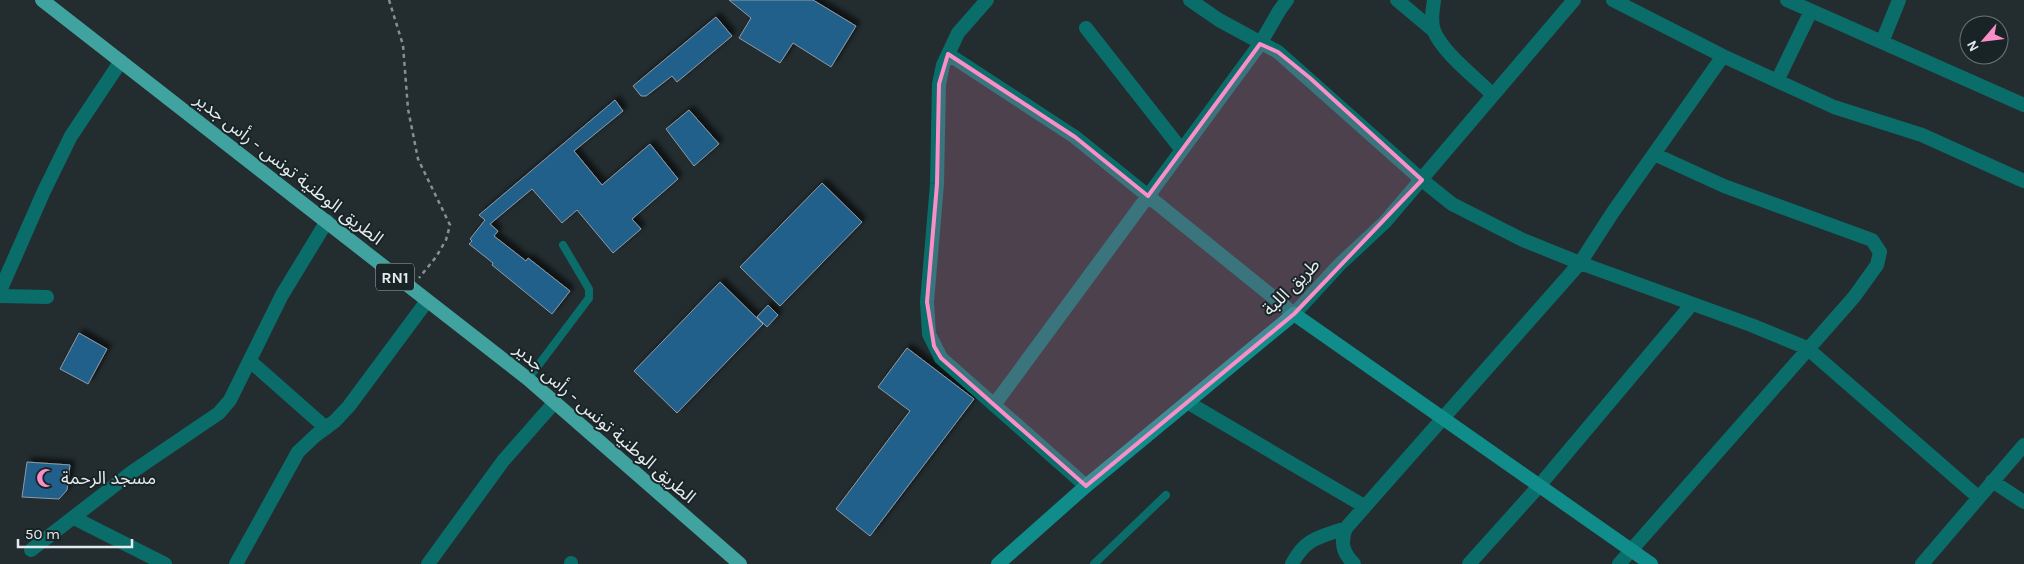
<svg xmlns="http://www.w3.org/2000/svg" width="2024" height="564" viewBox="0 0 2024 564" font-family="Karla,'Noto Sans Arabic',sans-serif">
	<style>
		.building { fill: #21608c; stroke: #919aa2; filter: url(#shadow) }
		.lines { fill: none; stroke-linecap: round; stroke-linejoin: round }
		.path { stroke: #878f92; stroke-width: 2.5; stroke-dasharray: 4 4; stroke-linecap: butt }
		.service { stroke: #0b6d6a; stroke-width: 8 }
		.minor { stroke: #0b6d6a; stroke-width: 14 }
		.tertiary { stroke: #0b6d6a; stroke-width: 14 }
		.secondary { stroke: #108d8a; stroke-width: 14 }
		.primary { stroke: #40a39f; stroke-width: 14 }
		.marked { fill: #fa8fc8; fill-opacity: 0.2; stroke: #fa8fc8; stroke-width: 4; stroke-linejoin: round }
		.labels { text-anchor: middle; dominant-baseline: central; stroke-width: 4; stroke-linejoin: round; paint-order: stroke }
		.shield { fill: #192427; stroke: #a7afb2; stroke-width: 1 }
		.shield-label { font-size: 16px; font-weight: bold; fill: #e4ebed }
		.street-label { font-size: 18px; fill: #e4ebed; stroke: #192427 }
		.poi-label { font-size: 18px; fill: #e4ebed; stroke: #192427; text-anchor: start }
	</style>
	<defs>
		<filter id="shadow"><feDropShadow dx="4.5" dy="-4.5" stdDeviation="2.5" flood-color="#0009"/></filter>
	</defs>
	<rect width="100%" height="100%" fill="#232d30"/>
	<path class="building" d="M729 0H813L856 26 831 67 793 43 780 63 739 38 751 18Z
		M716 17 732 36 677 82 672 76 646 96H641L633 86Z
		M615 100 623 111 574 151 602 185 650 144 678 179 632 219 641 229 613 253 577 210 562 223 532 189 490 224 498 231 494 236 526 261 528 258 570 291 552 314 492 265 493 263 469 244 472 241 470 239 485 220 479 215Z
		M689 110 719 144 694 166 666 129Z
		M822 183 862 222 780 306 740 267Z
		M720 282 763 324 677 413 634 371Z
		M768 305 778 315 767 327 757 317Z
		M79 333 107 349 88 384 60 369Z
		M907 348 974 399 870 536 836 509 910 411 878 387Z
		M27 462 70 465 67 490 59 499 22 497Z"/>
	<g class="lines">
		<path class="path" d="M389 0 403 45 408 109 418 159 450 225 446 240 436 257 419 278"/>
		<path class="service" d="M528 379 589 298V289L563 245
			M1094 564 1166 495"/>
		<path class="minor" d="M987 0 958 33 943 65 939 84 937 184 927 302 929 334 941 358 1086 486
			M1190 0 1219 20 1278 52 1422 180 1452 204 1523 240 1580 263 1751 325 1807 348 1978 497
			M1397 0 1434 31
			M1613 0 1723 56 1834 107 1922 135 2024 181
			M1787 0 2024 105
			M1086 28 1181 149
			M1882 42 1899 0
			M948 54 1075 137 1294 314
			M1777 81 1811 11
			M0 291 44 191 71 136 121 61
			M0 296 47 297
			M250 361 326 428
			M1187 402 1364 506
			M994 405 1260 44 1279 11 1287 0
			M1992 481 2024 502
			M74 518 165 564
			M31 550 132 472 219 413 230 400 282 295 327 221
			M571 563V564
			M236 564 298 452 316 435 335 421 349 406 427 301
			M428 564 503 461 554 403
			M1292 564C1305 538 1320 537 1346 528
			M1354 564C1343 553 1340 543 1346 528L1580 263 1613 212 1723 56
			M1469 564 1539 486 1692 304
			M1619 564 1854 297 1877 265 1880 252 1872 240 1724 186 1654 154
			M1922 564 2024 445"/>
		<path class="tertiary" d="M1434 0C1433 10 1430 20 1434 31 1443 53 1475 77 1492 94
			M1294 314 1339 265 1385 222 1574 0"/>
		<path class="secondary" d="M998 564 1086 486 1294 314 1651 564"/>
		<path class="primary" d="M42 0 528 379 740 564"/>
	</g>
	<path class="marked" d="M1260 44 1278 52 1310 78 1422 180 1294 314 1086 486 941 358 934 346 927 302 937 184 939 84 948 54 1075 137 1148 196Z"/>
	<defs>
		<g id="mosque-bare" transform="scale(1.5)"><path d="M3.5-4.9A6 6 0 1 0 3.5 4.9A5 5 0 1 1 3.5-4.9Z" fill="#fa8fc8" stroke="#192427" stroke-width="2.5" paint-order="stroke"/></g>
	</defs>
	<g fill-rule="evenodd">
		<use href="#mosque-bare" x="46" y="478"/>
	</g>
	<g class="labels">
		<rect class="shield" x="376" y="263.5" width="38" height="27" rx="4"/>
		<g class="shield-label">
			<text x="395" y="277">RN1</text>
		</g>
		<g class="street-label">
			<text transform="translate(289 169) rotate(38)">الطريق الوطنية تونس - رأس جدير</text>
			<text transform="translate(1291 287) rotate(-45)">طريق اللبة</text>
			<text transform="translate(605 423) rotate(41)">الطريق الوطنية تونس - رأس جدير</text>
		</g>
		<g class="poi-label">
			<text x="61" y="478">مسجد الرحمة</text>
		</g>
	</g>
	<g transform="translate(1984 40) rotate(242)"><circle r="24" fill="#192427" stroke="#6a7476"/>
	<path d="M0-4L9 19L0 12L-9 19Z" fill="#fa8fc8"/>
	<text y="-8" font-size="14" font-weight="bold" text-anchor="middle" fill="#e4ebed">N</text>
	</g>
	<path d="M18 539v8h114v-8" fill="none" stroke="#e4ebed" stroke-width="2.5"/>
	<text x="25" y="539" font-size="15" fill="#e4ebed" stroke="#192427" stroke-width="4" paint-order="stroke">50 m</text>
</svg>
